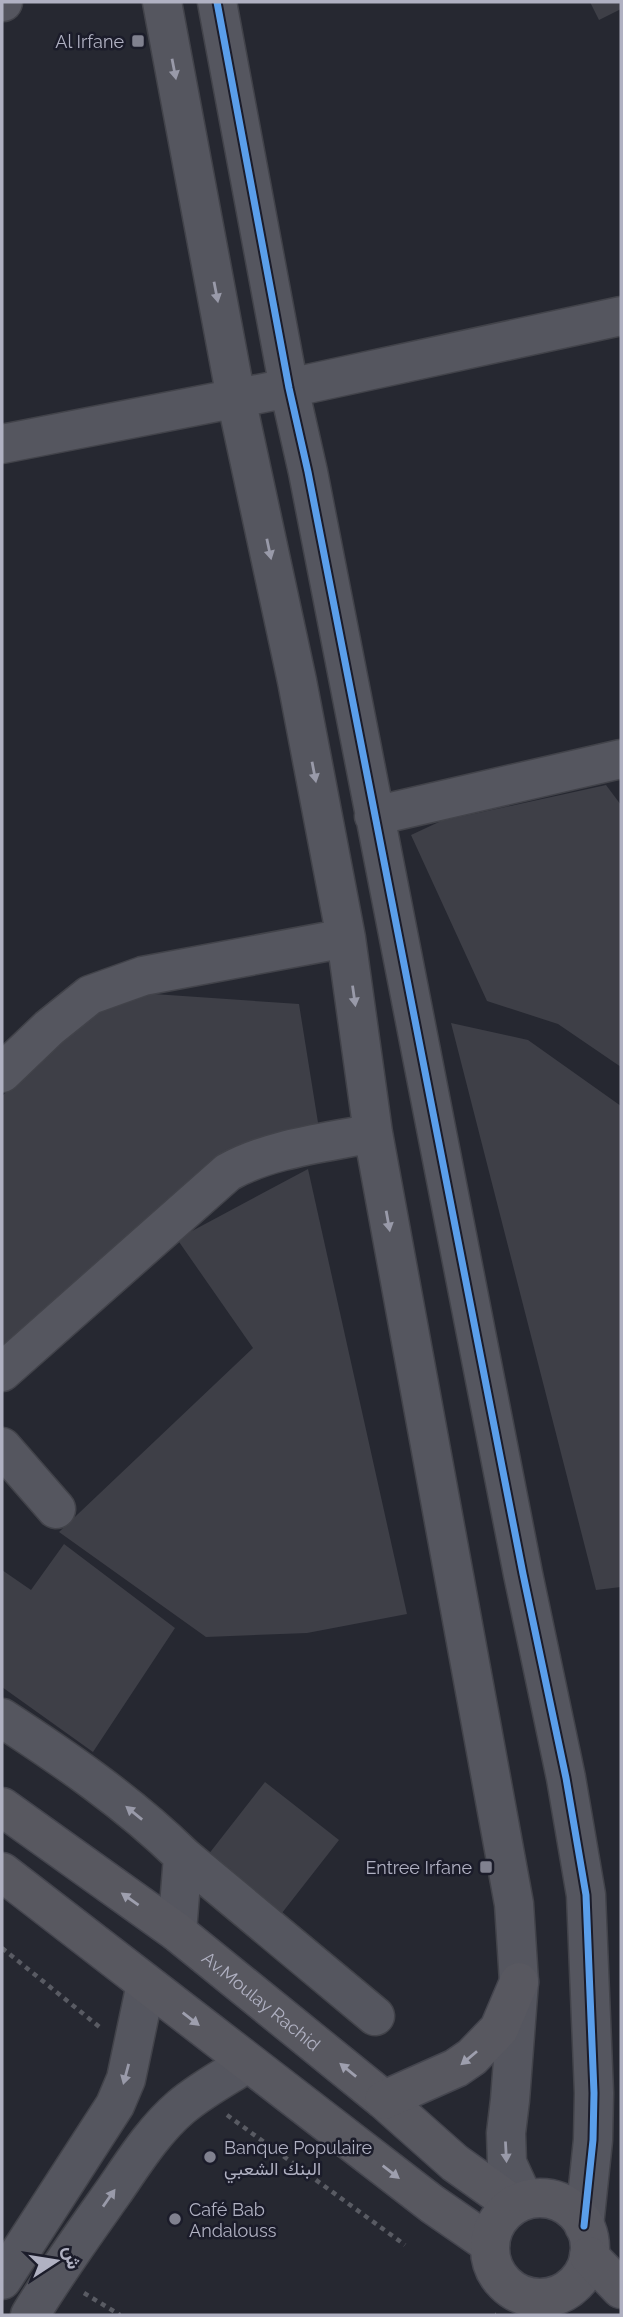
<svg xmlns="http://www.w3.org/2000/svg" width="623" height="2317" viewBox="0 0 623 2317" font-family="Raleway,Vazirmatn,sans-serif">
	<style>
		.building { fill: #3e3f47 }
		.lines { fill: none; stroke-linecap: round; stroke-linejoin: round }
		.minor-casing { stroke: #42434a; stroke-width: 41 }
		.major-casing { stroke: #44454e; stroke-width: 41 }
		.path { stroke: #595b63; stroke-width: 4.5; stroke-dasharray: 5 5; stroke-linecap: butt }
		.minor { stroke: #55565f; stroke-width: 38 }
		.major { stroke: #585860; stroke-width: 38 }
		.cycleway-casing { stroke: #1b1c2a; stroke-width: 11 }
		.cycleway { stroke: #5a9eea; stroke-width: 7 }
		.oneway { fill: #999aa9 }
		.oneway2 { fill: #9e9fae }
		.poi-dot { fill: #80818f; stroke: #1b1c2a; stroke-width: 2.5 }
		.labels { text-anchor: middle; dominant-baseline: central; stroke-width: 5; stroke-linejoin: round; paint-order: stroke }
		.poi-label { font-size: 18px; fill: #b0b1c2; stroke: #1b1c2a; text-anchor: end }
		.street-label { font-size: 18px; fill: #b0b1c2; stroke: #1b1c2a }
	</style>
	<rect width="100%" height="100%" fill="#262831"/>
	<path class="building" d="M590 2H621V9L599 20Z
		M606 785 621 805V1067L558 1024 487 1001 411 835 441 821Z
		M110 991 299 1004 320 1135 241 1149 2 1355V1096Z
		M451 1023 528 1040 621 1106V1587L596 1590Z
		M308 1169 407 1614 307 1633 206 1637 59 1532 253 1348 177 1239Z
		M64 1544 175 1628 93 1752 2 1687V1570L31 1590Z
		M265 1782 339 1840 282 1913 208 1855Z"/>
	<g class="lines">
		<g class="minor-casing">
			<path id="minor" d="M2 2H3
				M162 2 236 398 297 681 346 938 373 1133 514 1904 519 1982 510 2100 506 2133 507 2163 524 2200
				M217 2 289 388 308 472 523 1574 566 1778 586 1895 594 2093 593 2140 584 2226
				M2 444 289 388 621 316
				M374 816 621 759
				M2 1073 49 1028 90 995 143 976 346 938
				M2 1372 228 1172C271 1148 325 1143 373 1133
				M2 1447 56 1509
				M2 1718C65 1759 129 1803 183 1856L177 1932
				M183 1856 375 2016
				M2 2280 115 2105 126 2079 146 1984
				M30 2315C56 2272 85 2232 114 2191 134 2162 154 2130 181 2107 201 2090 225 2077 248 2063"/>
		</g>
		<g class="major-casing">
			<g id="major">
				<path id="s1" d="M2 1807 177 1932 384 2100 455 2163 514 2205"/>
				<path d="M2 1872 432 2204 490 2244"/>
				<path d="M384 2100 456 2068 472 2057 499 2029 519 1982"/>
				<circle cx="540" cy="2248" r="50"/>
				<path d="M589 2256 621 2289"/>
			</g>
		</g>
		<path class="path" d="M2 1948 102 2029
			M227 2115 405 2245
			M84 2293 120 2315
			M495 2315H496"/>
		<use href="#minor" class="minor"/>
		<use href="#major" class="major"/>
		<g class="cycleway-casing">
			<path id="cycleway" d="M217 2 289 388 308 472 523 1574 566 1778 586 1895 594 2093 593 2140 584 2226"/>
		</g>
		<use href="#cycleway" class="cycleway"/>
	</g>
	<defs><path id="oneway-solid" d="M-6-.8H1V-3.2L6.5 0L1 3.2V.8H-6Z" transform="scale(1.75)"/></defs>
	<g class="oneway">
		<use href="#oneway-solid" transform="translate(174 69) rotate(79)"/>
		<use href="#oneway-solid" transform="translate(216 292) rotate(79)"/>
		<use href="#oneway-solid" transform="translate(269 549) rotate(78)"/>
		<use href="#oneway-solid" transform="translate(314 772) rotate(79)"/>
		<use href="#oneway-solid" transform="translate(354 996) rotate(82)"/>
		<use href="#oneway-solid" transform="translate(388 1221) rotate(80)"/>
		<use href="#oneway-solid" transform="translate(134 1813) rotate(-141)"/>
		<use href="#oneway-solid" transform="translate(126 2074) rotate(105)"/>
		<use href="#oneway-solid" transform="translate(506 2152) rotate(87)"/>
		<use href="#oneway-solid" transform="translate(109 2198) rotate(-55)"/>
	</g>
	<g class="oneway2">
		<use href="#oneway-solid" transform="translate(130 1899) rotate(-145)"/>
		<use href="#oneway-solid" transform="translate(191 2019) rotate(38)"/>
		<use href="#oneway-solid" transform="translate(469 2058) rotate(140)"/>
		<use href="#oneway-solid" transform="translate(348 2070) rotate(-141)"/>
		<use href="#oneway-solid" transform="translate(391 2172) rotate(38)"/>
	</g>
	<g class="poi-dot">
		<rect x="131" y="34" width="14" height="14" rx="3.5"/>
		<rect x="479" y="1860" width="14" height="14" rx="3.5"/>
		<circle cx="210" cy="2157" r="7"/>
		<circle cx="175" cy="2219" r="7"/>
	</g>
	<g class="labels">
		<g class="poi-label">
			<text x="124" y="41">Al Irfane</text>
			<text x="472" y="1867">Entree Irfane</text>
			<text x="224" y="2147" text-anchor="start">Banque Populaire<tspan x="224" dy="21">البنك الشعبي</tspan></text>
			<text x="189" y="2209" text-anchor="start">Café Bab<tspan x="189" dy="21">Andalouss</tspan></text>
		</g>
		<g class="street-label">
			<text stroke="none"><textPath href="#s1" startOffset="324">Av.Moulay Rachid</textPath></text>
		</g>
	</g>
	<rect width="623" height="2317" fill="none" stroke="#b0b1c2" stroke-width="7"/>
	<g transform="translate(56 2261) rotate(78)" stroke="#1b1c2a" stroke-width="5" paint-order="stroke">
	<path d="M0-5L12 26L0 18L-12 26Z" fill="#b0b1c2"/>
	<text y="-10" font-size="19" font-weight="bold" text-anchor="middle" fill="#b0b1c2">ش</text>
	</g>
</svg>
